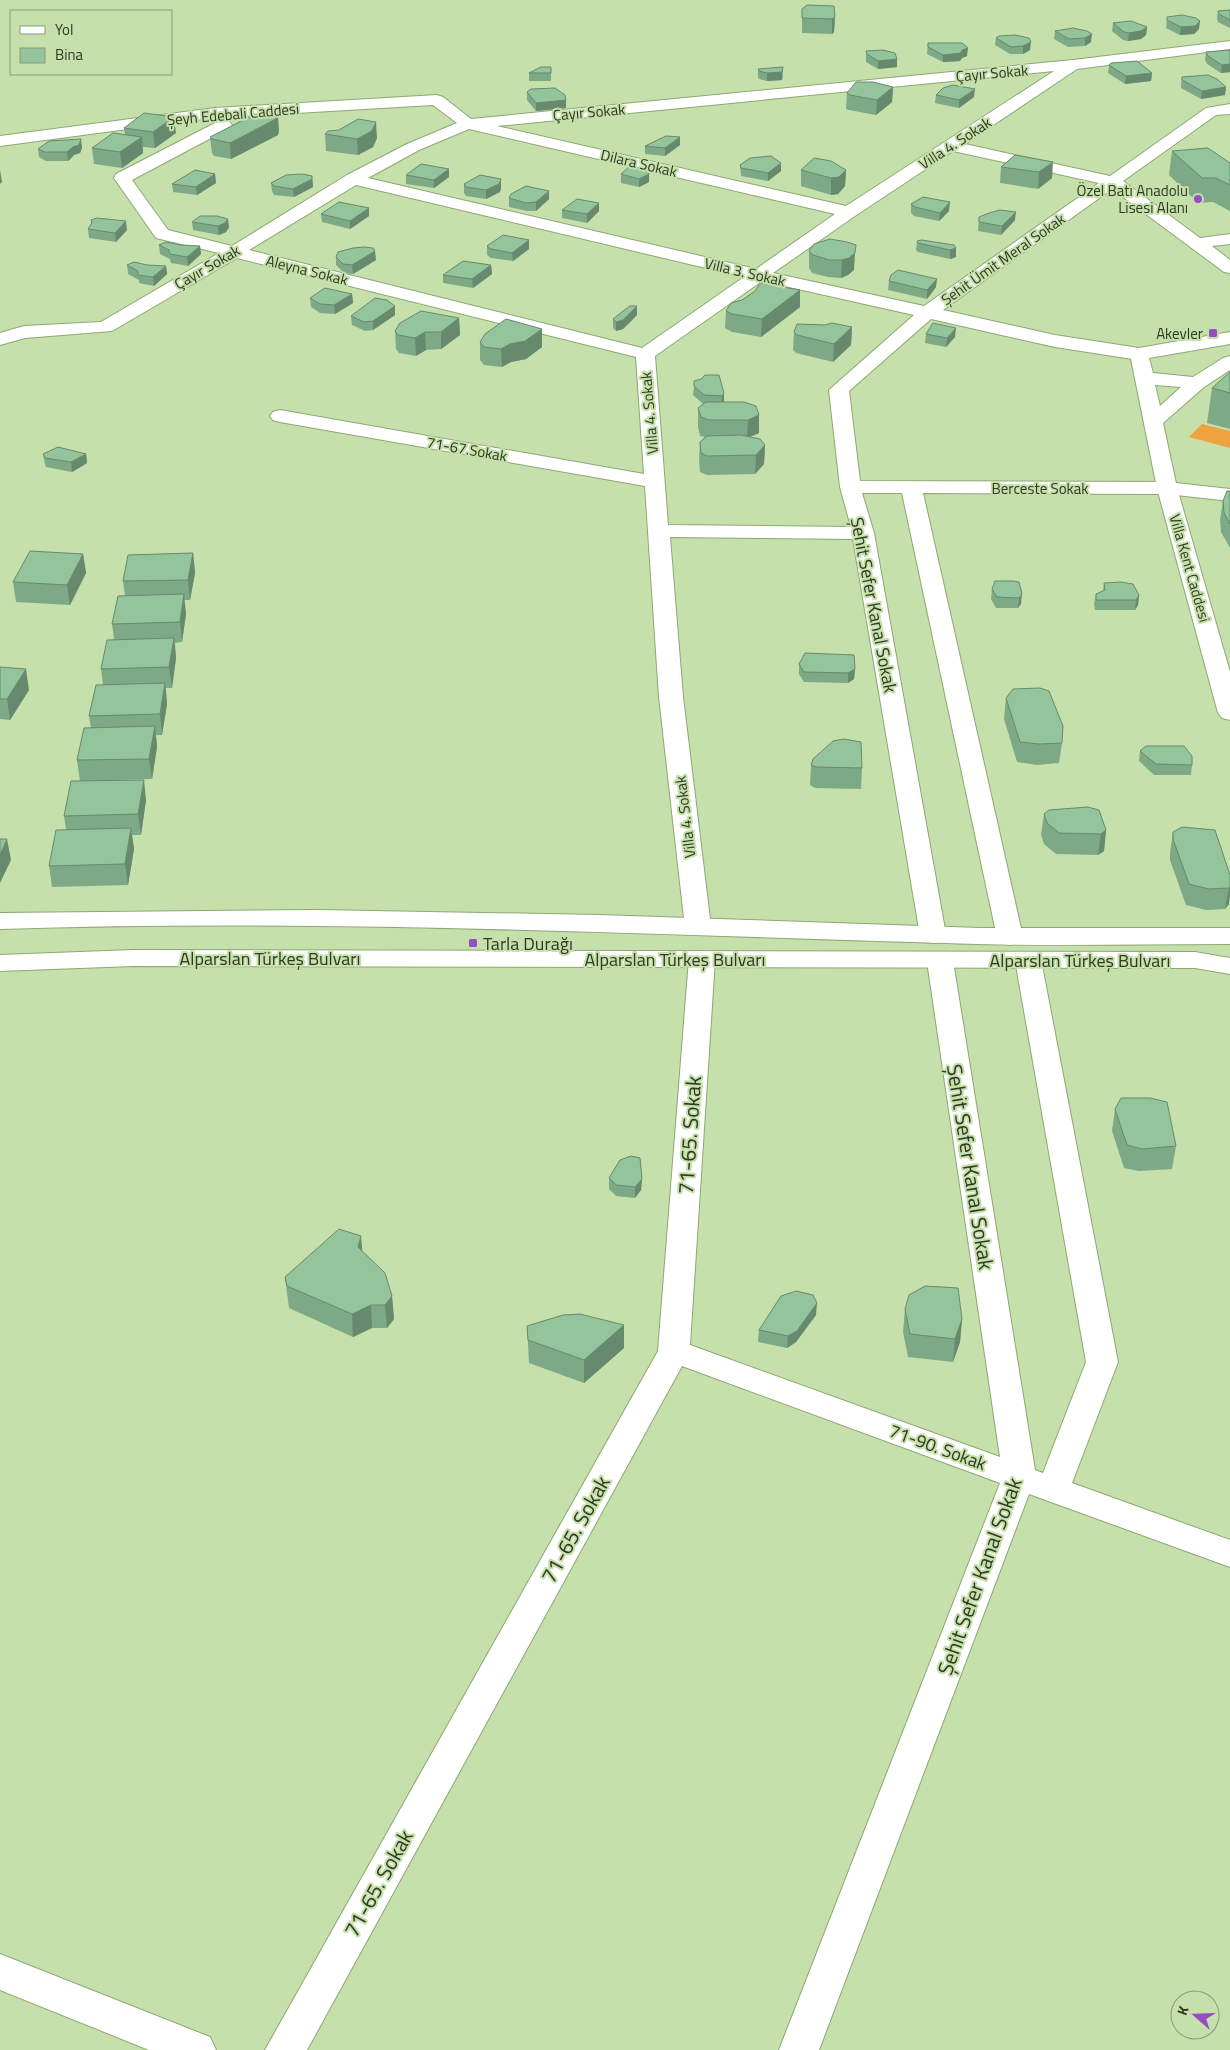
<svg xmlns="http://www.w3.org/2000/svg" width="1230" height="2050" viewBox="0 0 1230 2050" font-family="'Titillium Web',sans-serif">
	<style>
		.green { fill: #efa33f }
		.lines { fill: none; stroke-linecap: round; stroke-linejoin: round }
		.street-casing { stroke: #8ea774; stroke-width: 2 }
		.secondary-casing { stroke: #8ea774; stroke-width: 2 }
		.street { fill: #fff; fill-rule: evenodd }
		.secondary { fill: #fff; fill-rule: evenodd }
		.wall { fill: #7ea986 }
		.shaded-wall { fill: #67896d }
		.building { fill: #93c49c; stroke: #67896d }
		.poi-dot { fill: #954fc2; stroke: #c5e0aa; stroke-width: 2 }
		.labels { text-anchor: middle; dominant-baseline: central; stroke-width: 4; stroke-linejoin: round; paint-order: stroke }
		.far-street-label { font-size: 15px; fill: #2f3924; stroke: #c5e0aa }
		.far-poi-label { font-size: 15px; fill: #2f3924; stroke: #c5e0aa; text-anchor: end }
		.street-label { font-size: 18px; fill: #2f3924; stroke: #c5e0aa }
		.poi-label { font-size: 18px; fill: #2f3924; stroke: #c5e0aa; text-anchor: start }
		.near-street-label { font-size: 21px; fill: #2f3924; stroke: #c5e0aa }
	</style>
	<rect width="100%" height="100%" fill="#c5e0aa"/>
	<path class="green" d="M1202 424 1230 431V448L1189 437Z"/>
	<g class="lines">
		<g class="street-casing">
			<path id="street" d="M1230 41V49L1077 69 965 144 1110 176 1206 108 1230 104V114L1216 115 1123 181 1200 238 1230 234V244L1212 246 1230 260V273L1224 272 1112 189 943 310 1055 335 1139 348 1146 350 1148 354 1146 358 1139 360 1055 347 931 319 849 391 860 481 1167 482 1230 489V501L1167 494 923 493 1023 937 1019 943 1010 945 1001 943 997 937 902 493H862L874 533 946 935 942 941 933 943 924 941 920 935 853 539 670 537 683 697 711 927 707 933 698 935 689 933 685 927 659 697 645 486 280 422 273 420 270 416 273 412 280 410 644 474 636 357 237 258 112 331 25 338 0 345V333L24 326 101 322 219 253 156 238 114 178 116 174 215 123 211 118 0 146V136L215 108 437 95 443 97 471 119 1073 60ZM1054 71 846 206 497 126ZM433 105 457 123 407 144 347 175 232 246 168 230 132 180 230 128 232 125 226 117ZM469 129 835 214 756 269 368 178 419 150ZM953 151 1099 183 924 306 773 273 855 216ZM356 185 744 277 642 348 249 250ZM762 281 914 315 829 390 840 487 851 527 668 525 655 356Z
				M702 951 711 953 715 959 690 1345 1000 1457 927 961 931 955 940 953 949 955 953 961 1035 1470 1043 1473 1086 1362 1015 960 1019 954 1028 952 1037 954 1041 960 1118 1362 1072 1483 1230 1540V1567L1029 1494 819 2050H779L1000 1483 682 1366 307 2050H265L658 1351 689 959 693 953Z
				M0 1954 210 2037 216 2050H149L0 1990Z"/>
		</g>
		<g class="secondary-casing">
			<path id="secondary" d="M1230 332V344L1149 358 1153 373 1193 377 1223 358 1230 356V370L1204 387 1163 423 1177 488 1230 672V720L1222 718 1218 713 1157 488 1130 354 1132 350 1139 348ZM1155 385 1181 387 1160 406Z
				M318 910 600 915 980 928H1230V944C1146 944 1061 946 977 944 651 935 326 918 0 929V913Z
				M133 950 1195 952 1230 958V974L1195 968 133 966 0 971V955Z"/>
		</g>
		<use href="#street" class="street"/>
		<use href="#secondary" class="secondary"/>
	</g>
	<path class="wall" d="M802 9 835 17 834 32 832 34 802 33Z
		M1230 10V28L1218 22 1217 19 1218 11Z
		M1167 17 1199 29 1194 34 1180 35 1166 28Z
		M1113 23 1147 27 1146 35 1141 39 1128 41 1123 40 1112 31Z
		M1073 28 1091 42 1085 46 1068 47 1054 39 1055 31Z
		M1015 35 1030 50 1023 54H1010L995 45 996 38Z
		M928 43 967 56 962 58 960 61 943 62 927 54Z
		M1230 50V72L1221 73 1207 64 1205 60 1206 52Z
		M866 51 897 59V67L878 69 866 62Z
		M1109 65 1152 73 1151 81 1125 84 1108 73Z
		M551 67V81H529V73Z
		M758 69 783 75 782 80 767 81 759 79 758 77Z
		M1182 77 1226 87 1225 95 1201 99 1181 88V85Z
		M893 87 892 102 876 115 849 110 846 109 847 93Z
		M527 92 566 100V108L536 111 527 100Z
		M936 95 974 97 959 108 935 103Z
		M124 128 176 133 155 148 143 147V153L122 168 94 164 92 148 125 134Z
		M279 131 278 135 231 159 214 156 212 153 210 137Z
		M325 134 377 138 373 147 358 155 326 151Z
		M680 137V145L665 156 645 154V146Z
		M82 148 80 153 74 155 68 161H46L39 157 38 149Z
		M1172 151 1230 163V211L1213 202 1198 203 1169 175Z
		M1015 155 1052 178 1038 189 1000 183 1001 167Z
		M781 163V171L768 181 741 176 740 165Z
		M449 169V177L434 188 406 184V175Z
		M649 170V182L639 187 621 183V174Z
		M801 170H846L845 186 838 194 831 195 801 186Z
		M215 174 216 183 197 195 173 192 172 184Z
		M312 176 313 187 294 197 274 195 272 191 271 183Z
		M464 184 501 188 500 192 486 199 466 196 464 193Z
		M509 198 549 199 536 211H527L509 207Z
		M599 203V211L587 223 562 218V210Z
		M911 204 949 211 939 221 914 216 911 213Z
		M369 208V216L350 229 322 222 321 214Z
		M979 217 1015 220 1001 235 978 231Z
		M91 220 127 230 116 242 89 238 88 229 91 224Z
		M192 222 229 227 226 232 219 235 193 230Z
		M830 239 854 270 848 275 841 278 828 277 812 273 809 268V251Z
		M917 241 956 248V257L950 259 918 252 916 250Z
		M159 245 200 246 201 254 188 266 171 263 170 259 160 254Z
		M487 246 529 249 513 261 491 258 487 255Z
		M336 257 376 260 353 274 344 273 336 265Z
		M127 265 166 266 167 274 154 286 139 283V280L128 274Z
		M491 265 492 274 473 288 443 283V275Z
		M889 281 936 287 927 299 888 290Z
		M352 294 353 303 335 314 320 313 311 307 310 298Z
		M800 307 761 337 732 332 725 328 726 311Z
		M395 315 373 330 365 331 352 325 351 316Z
		M637 315 623 329 616 331 613 328V319Z
		M459 318 460 335 441 349 426 350 416 356 399 353 396 349 395 331Z
		M852 327 851 345 833 362 796 353 793 350 794 332Z
		M542 329V347L526 359 511 362 502 367 484 365 480 360V342Z
		M926 334 955 337 946 347 925 343Z
		M1230 372V429L1207 423 1212 388Z
		M719 375 724 402 759 415V433L750 437 765 445 764 464 755 474 707 475 700 472 699 460 700 442 705 437 700 436 698 427V408L703 404 693 395 694 386Z
		M43 454H86L87 463 72 472 46 467 45 464Z
		M1230 491V548L1221 532 1220 520 1223 501Z
		M193 553 195 573 190 600H184L186 614 182 642 175 643 176 658 172 688H166L167 704 162 735H156L157 747 152 779 80 781 77 760 91 728 89 716 103 685 101 669 114 639 112 624 125 596 123 581Z
		M83 554 86 573 70 605 16 602 13 582Z
		M1013 581 1021 604 1018 608H996L991 599 992 589Z
		M1104 583 1139 595 1138 605 1135 610H1095L1094 604 1096 594 1103 591Z
		M799 664 855 669 854 679 848 683 804 682 799 674Z
		M0 667 29 690 10 720 0 719Z
		M1006 698 1062 743 1059 763 1037 765 1017 762 1004 719Z
		M1140 751 1192 765 1191 775H1154L1139 761Z
		M811 765 862 768 861 789 815 788 810 785Z
		M146 800 141 835H132L134 849 128 885 52 887 49 866 66 829 64 816Z
		M1044 814 1106 830 1104 851 1098 855 1056 854 1044 844 1041 835Z
		M1173 832 1230 875 1229 904 1225 909 1206 910 1186 905 1170 860V853Z
		M1115 1109 1176 1146 1172 1169 1139 1171 1124 1168 1112 1131Z
		M609 1178 642 1179 641 1190 635 1198 616 1196 609 1189Z
		M362 1251 392 1296 394 1319 387 1328H372L353 1337 289 1308 285 1277Z
		M905 1309 962 1319 960 1342 953 1362 908 1357 903 1332Z
		M816 1315 796 1342 787 1348 758 1342 759 1330Z
		M527 1326 624 1348 584 1383 529 1363Z"/>
	<path class="shaded-wall" d="M835 17 834 32 832 34V19Z
		M1200 21 1199 29 1194 34 1180 35 1181 27Z
		M1147 27 1146 35 1141 39 1128 41 1129 33Z
		M1092 34 1091 42 1085 46V38Z
		M1031 42 1030 50 1023 54V46Z
		M968 48 967 56 962 58 960 61 943 62V55Z
		M897 59V67L878 69V61Z
		M1230 64V72L1221 73 1222 65Z
		M783 67 782 80 767 81V73Z
		M1152 73 1151 81 1125 84 1126 76Z
		M893 87 892 102 876 115 877 100Z
		M1226 87 1225 95 1201 99 1202 91Z
		M975 89 974 97 959 108V100Z
		M566 100V108L536 111V103Z
		M278 115 279 131 278 135 231 159 230 143Z
		M174 117 176 133 155 148 153 132Z
		M376 122 377 138 373 147 358 155 357 139Z
		M142 137 143 153 122 168 120 152Z
		M680 137V145L665 156V148Z
		M81 139 82 148 80 153 74 155 68 161 67 152Z
		M1053 162 1052 178 1038 189 1039 172Z
		M781 163V171L768 181V173Z
		M449 169V177L434 188V180Z
		M0 170 2 182 0 184Z
		M846 170 845 186 838 194 831 195V178Z
		M215 174 216 183 197 195 196 187Z
		M649 174V182L639 187V179Z
		M312 176 313 187 294 197 293 189Z
		M501 179V188L500 192 486 199V190Z
		M549 191V199L536 211V202Z
		M950 202 949 211 939 221 940 213Z
		M599 203V211L587 223V214Z
		M369 208V216L350 229V221Z
		M1016 212 1015 220 1001 235 1002 226Z
		M228 219 229 227 226 232 219 235 218 226Z
		M126 221 127 230 116 242 115 233Z
		M529 240V249L513 261 512 253Z
		M200 246 201 254 188 266 187 257Z
		M956 248V257L950 259V250Z
		M375 251 376 260 353 274 352 265Z
		M855 253 854 270 848 275 841 278 842 260Z
		M491 265 492 274 473 288 472 279Z
		M166 266 167 274 154 286 153 277Z
		M937 279 936 287 927 299V290Z
		M800 290V307L761 337 762 319Z
		M352 294 353 303 335 314 334 305Z
		M395 306V315L373 330V321Z
		M637 306V315L623 329 616 331V322Z
		M459 318 460 335 441 349V332Z
		M852 327 851 345 833 362 834 344Z
		M956 328 955 337 946 347 947 338Z
		M542 329V347L526 359 511 362 502 367 501 349 510 344Z
		M425 332 426 350 416 356 415 338Z
		M724 393V402L721 406 722 396Z
		M759 415V433L747 438 748 420Z
		M765 445 764 464 755 474 756 455Z
		M86 454 87 463 72 472 71 462Z
		M193 553 195 573 190 600 188 580Z
		M83 554 86 573 70 605 67 585Z
		M184 594 186 614 182 642 180 622Z
		M1022 594 1021 604 1018 608 1019 598Z
		M1139 595 1138 605 1135 610 1136 600Z
		M174 638 176 658 172 688 169 667Z
		M26 669 29 690 10 720 7 699Z
		M855 669 854 679 848 683V673Z
		M165 683 167 704 162 735 160 714Z
		M155 726 157 747 152 779 149 759Z
		M144 780 146 800 141 835 138 814Z
		M131 828 134 849 128 885 125 864Z
		M1106 830 1104 851 1098 855 1101 834Z
		M7 839 11 860 0 883V855Z
		M1230 886V896L1229 904 1225 909 1229 888Z
		M642 1179 641 1190 635 1198V1187Z
		M361 1236 363 1258 358 1247Z
		M392 1296 394 1319 387 1328 385 1305Z
		M817 1303 816 1315 796 1342 787 1348 788 1336Z
		M371 1305 372 1328 353 1337 352 1314Z
		M962 1319 960 1342 953 1362 955 1339Z
		M624 1325V1348L584 1383V1360Z"/>
	<path class="building" d="M807 5 834 6 835 17 832 19 802 18V9Z
		M1230 10V20L1219 14 1218 11Z
		M1182 15 1196 18 1200 21 1195 26 1181 27 1167 20V17Z
		M1131 21 1147 27 1141 31 1129 33 1124 32 1113 23Z
		M1073 28 1087 31 1092 34 1085 38 1069 39 1055 31Z
		M1015 35 1029 38 1031 42 1023 46 1011 47 996 38 999 36Z
		M928 43H962L968 48 962 50 961 53 943 55 928 47Z
		M883 50 895 53 897 59 878 61 867 54 866 51Z
		M1230 50V64L1222 65 1208 56 1206 52Z
		M1137 61 1152 73 1126 76 1109 65 1111 63Z
		M541 67H551V73H529Z
		M783 67 782 72 767 73 759 71 758 69Z
		M1208 75 1217 79 1226 87 1202 91 1182 80V77Z
		M856 82H873L893 87 877 100 850 95 847 93Z
		M953 85 975 89 959 100 936 95 943 88Z
		M555 88 565 95 566 100 536 103 527 92 531 89Z
		M144 113 174 117 153 132 124 128Z
		M255 114 278 115 276 119 230 143 212 139 210 137Z
		M358 119 376 122 372 131 357 139 325 134 328 131 339 130Z
		M113 133 142 137 120 152 92 148Z
		M666 136 680 137 665 148 645 146Z
		M81 139 79 145 73 147 67 152H45L38 149 49 141Z
		M1208 148 1230 163V185L1216 178H1202L1172 151Z
		M1015 155 1053 162 1039 172 1001 167Z
		M771 156 781 163 768 173 741 168 740 165 750 158Z
		M814 158 831 161 846 170 839 177 831 178 801 170Z
		M421 164 449 169 434 180 406 175Z
		M630 166 649 170V174L639 179 621 174Z
		M195 170 215 174 196 187 172 184Z
		M302 174 312 176V179L293 189 274 186 271 183 286 175Z
		M480 175 501 179 499 184 486 190 466 187 464 184Z
		M526 186 549 191 536 202 526 203 509 198 511 194Z
		M923 197 950 202 940 213 915 207 911 204Z
		M577 199 599 203 587 214 562 210Z
		M339 202 369 208 350 221 321 214Z
		M1000 210 1016 212 1002 226 979 222V217L989 213Z
		M200 216H217L228 219 225 223 218 226 192 222Z
		M97 218 126 221 115 233 88 229 92 223 91 220Z
		M503 235 529 240 512 253 491 249 487 246Z
		M830 239 847 242 856 245 855 253 849 258 842 260H829L813 255 809 251 814 244Z
		M922 240 954 245 956 248 950 250 918 243 917 241Z
		M166 242 181 245 200 246 187 257 170 254 169 250 159 245Z
		M364 247 373 248 375 251 352 265 343 264 336 257 338 252 353 248Z
		M463 261 491 265 472 279 443 275Z
		M134 262 147 265 166 266 153 277 138 275V271L127 265Z
		M898 270 937 279 927 290 889 281 891 275Z
		M760 283 800 290 762 319 732 314 726 311 731 303 742 300 755 291Z
		M325 288 352 294 334 305 320 304 310 298Z
		M375 298 387 300 395 306 373 321 364 322 351 316Z
		M630 306H637L623 320 616 322 613 319 623 311Z
		M421 311 459 318 441 332H425L415 338 398 335 395 331 400 323Z
		M506 319 542 329 525 341 510 344 501 349 484 347 480 342 485 334Z
		M832 323 852 327 834 344 797 335 794 332 797 324 825 325Z
		M933 323 956 328 947 338 926 334Z
		M1230 372V393L1212 388Z
		M705 375H719L724 393 722 396 704 395 694 386V381L701 379Z
		M706 402H744L756 406 759 415 748 420H709L701 417 698 408Z
		M741 435 760 439 765 445 756 455 707 456 701 453 700 442 707 436Z
		M58 447 86 454 71 462 45 458 43 454Z
		M1227 491H1230V524L1224 513 1223 501Z
		M30 551 83 554 67 585 13 582Z
		M193 553 188 580 123 581 128 555Z
		M995 581H1013L1019 582 1022 594 1019 598 997 597 992 589Z
		M1121 582 1133 584 1139 595 1136 600H1096V594L1105 590 1104 583Z
		M184 594 180 622 112 624 118 596Z
		M174 638 169 667 101 669 107 640Z
		M805 653 854 655 855 669 848 673 804 672 799 664Z
		M0 667 26 669 7 699H0Z
		M165 683 160 714 89 716 96 685Z
		M1040 688 1049 691 1063 726 1062 743 1039 744 1020 742 1006 698 1013 689Z
		M155 726 149 759 77 760 84 728Z
		M844 739 861 742 862 768 816 767 811 765 813 759 833 741Z
		M1146 746H1184L1192 756V765L1156 764 1140 751Z
		M144 780 138 814 64 816 71 781Z
		M1088 807 1099 810 1106 830 1101 834 1059 833 1047 823 1044 814 1049 810Z
		M1182 827 1215 830 1230 875V886L1229 888 1209 889 1189 884 1173 839V832Z
		M131 828 125 864 49 866 56 830Z
		M0 839H7L0 855Z
		M1121 1098H1150L1167 1102 1176 1146 1142 1149 1127 1145 1115 1109Z
		M631 1156 640 1158 642 1179 635 1187 616 1185 609 1178 620 1160Z
		M339 1229 361 1236 358 1247 385 1273 392 1296 385 1305H371L352 1314 287 1286 285 1277Z
		M925 1286 958 1288 962 1319 955 1339 910 1334 905 1309 909 1295Z
		M796 1291 813 1295 817 1303 797 1331 788 1336 759 1330 781 1296Z
		M580 1314 624 1325 584 1360 528 1340 527 1326 563 1315Z"/>
	<g class="poi-dot">
		<circle cx="1198" cy="199" r="5"/>
		<rect x="1208" y="328" width="10" height="10" rx="2.5"/>
		<rect x="468" y="938" width="10" height="10" rx="2.5"/>
	</g>
	<g class="labels">
		<g class="far-street-label">
			<text transform="translate(992 73) rotate(-5)">Çayır Sokak</text>
			<text transform="translate(589 112) rotate(-5)">Çayır Sokak</text>
			<text transform="translate(233 114) rotate(-5)">Şeyh Edebali Caddesi</text>
			<text transform="translate(955 143) rotate(-33)">Villa 4. Sokak</text>
			<text transform="translate(639 163) rotate(13)">Dilara Sokak</text>
			<text transform="translate(1003 259) rotate(-35)">Şehit Ümit Meral Sokak</text>
			<text transform="translate(207 267) rotate(-30)">Çayır Sokak</text>
			<text transform="translate(307 270) rotate(14)">Aleyna Sokak</text>
			<text transform="translate(745 272) rotate(13)">Villa 3. Sokak</text>
			<text transform="translate(649 413) rotate(-95)">Villa 4. Sokak</text>
			<text transform="translate(467 449) rotate(10)">71-67.Sokak</text>
			<text x="1040" y="488">Berceste Sokak</text>
			<text transform="translate(1190 568) rotate(74)">Villa Kent Caddesi</text>
			<text transform="translate(685 817) rotate(-97)">Villa 4. Sokak</text>
		</g>
		<g class="far-poi-label">
			<text x="1188" y="190">Özel Batı Anadolu<tspan x="1188" dy="17">Lisesi Alanı</tspan></text>
			<text x="1203" y="333">Akevler</text>
		</g>
		<g class="street-label">
			<text transform="translate(874 605) rotate(79)">Şehit Sefer Kanal Sokak</text>
			<text x="270" y="958">Alparslan Türkeş Bulvarı</text>
			<text x="675" y="959">Alparslan Türkeş Bulvarı</text>
			<text x="1080" y="960">Alparslan Türkeş Bulvarı</text>
			<text transform="translate(938 1447) rotate(20)">71-90. Sokak</text>
		</g>
		<g class="poi-label">
			<text x="483" y="943">Tarla Durağı</text>
		</g>
		<g class="near-street-label">
			<text transform="translate(689 1135) rotate(-86)">71-65. Sokak</text>
			<text transform="translate(971 1167) rotate(81)">Şehit Sefer Kanal Sokak</text>
			<text transform="translate(575 1529) rotate(-61)">71-65. Sokak</text>
			<text transform="translate(979 1576) rotate(-70)">Şehit Sefer Kanal Sokak</text>
			<text transform="translate(378 1883) rotate(-61)">71-65. Sokak</text>
		</g>
	</g>
	<rect x="10" y="10" width="162" height="65" fill="#c5e0aa" stroke="#899d74"/>
	<rect x="20" y="26" width="25" height="8" fill="#ffffff" stroke="#899d74"/>
	<text x="55" y="35" font-size="15" fill="#2f3924">Yol</text>
	<rect x="20" y="48" width="25" height="15" fill="#93c49c" stroke="#899d74"/>
	<text x="55" y="60" font-size="15" fill="#2f3924">Bina</text>
	<g transform="translate(1195 2015) rotate(290)"><circle r="24" fill="#c5e0aa" stroke="#899d74"/>
	<path d="M0-4L9 19L0 12L-9 19Z" fill="#954fc2"/>
	<text y="-8" font-size="14" font-weight="bold" text-anchor="middle" fill="#2f3924">K</text>
	</g>
</svg>
